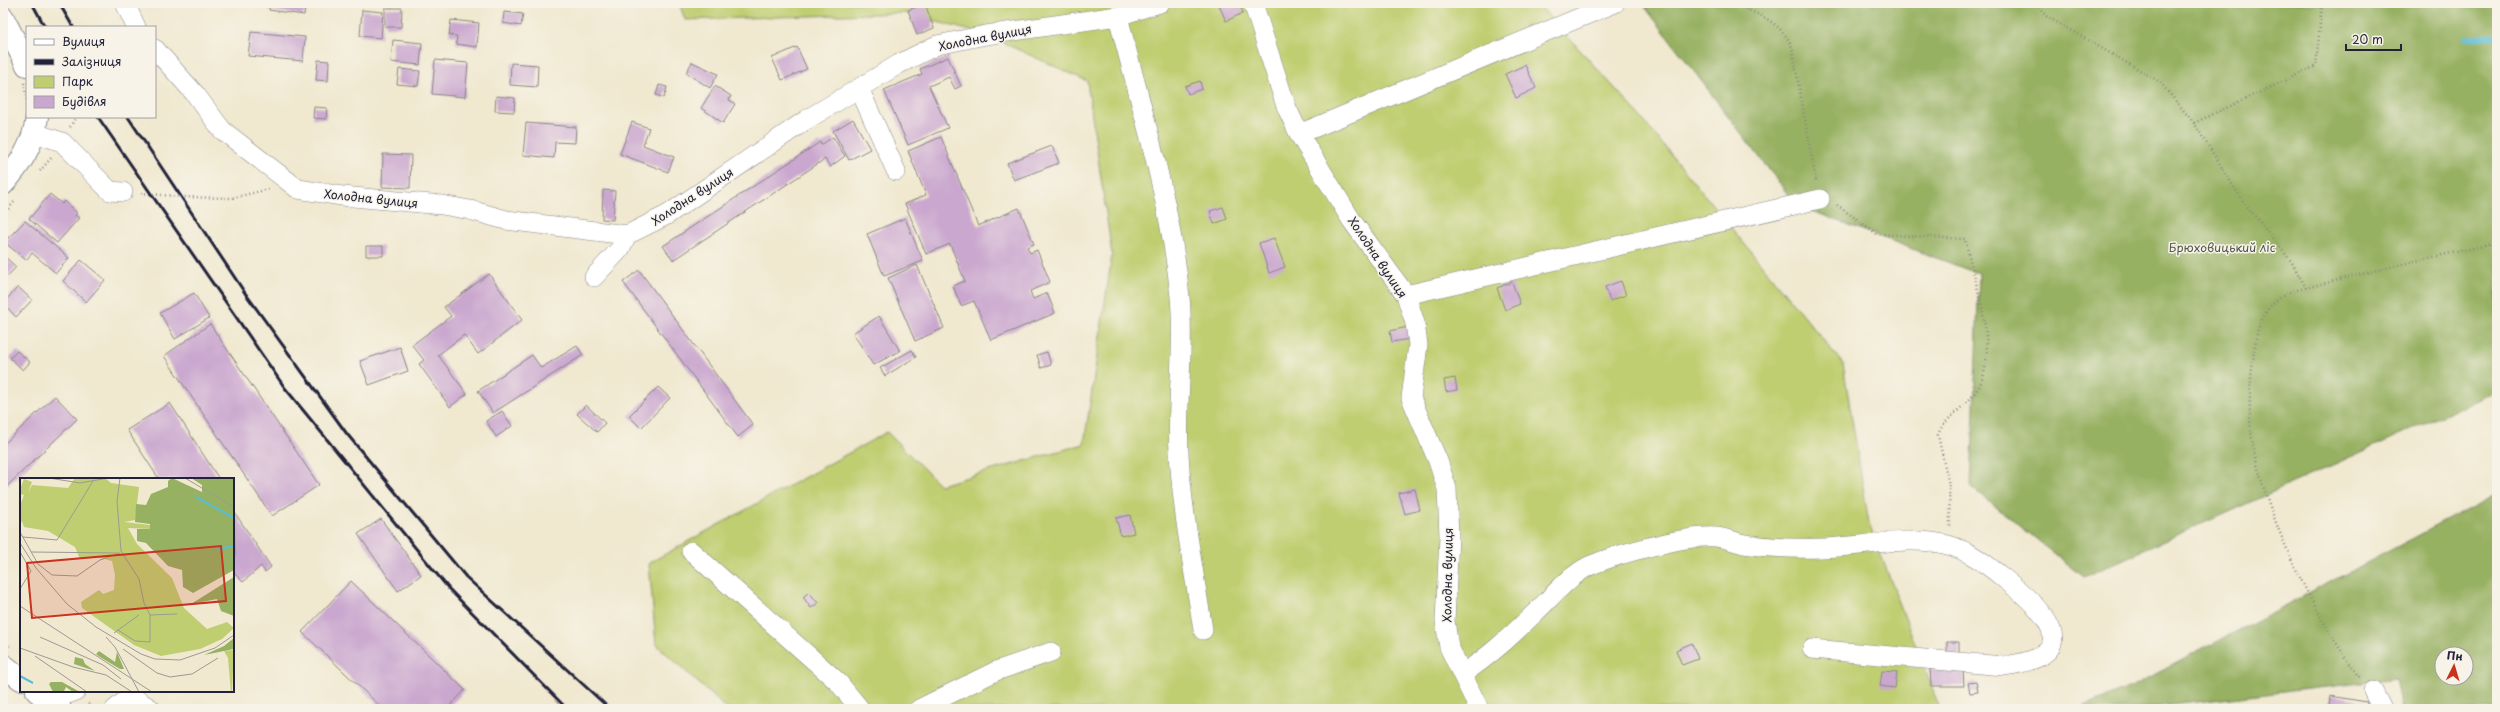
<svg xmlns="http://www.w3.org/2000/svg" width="2500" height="712" viewBox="0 0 2500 712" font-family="'Playpen Sans',sans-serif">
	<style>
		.green { fill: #bfce70; stroke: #707856 }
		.forest { fill: #97b162; stroke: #5c6a4e; fill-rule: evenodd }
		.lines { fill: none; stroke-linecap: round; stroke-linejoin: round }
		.stream { stroke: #59bdd7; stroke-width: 5.5 }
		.building { fill: #caa7cf }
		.minor-casing { stroke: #898585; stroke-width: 20 }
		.major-casing { stroke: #898585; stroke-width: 24 }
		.path { stroke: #898585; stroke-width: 2.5; stroke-dasharray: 1 3; stroke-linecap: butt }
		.minor { stroke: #fff; stroke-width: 19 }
		.major { stroke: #fff; stroke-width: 22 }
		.rail { stroke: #22223b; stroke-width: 3 }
		.labels { text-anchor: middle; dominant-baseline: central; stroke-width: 3; stroke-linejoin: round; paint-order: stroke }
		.street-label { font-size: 12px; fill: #22223b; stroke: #f7f3e8 }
		.park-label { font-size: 12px; fill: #51564b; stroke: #f7f3e8 }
		.inset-river { fill: none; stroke: #59bdd7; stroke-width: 2 }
		.inset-road { fill: none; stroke: #9e9994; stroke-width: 1 }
		.view { fill: #c8321e; fill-opacity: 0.15; stroke: #c8321e; stroke-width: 2 }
		.inset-edge { fill: none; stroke: #22223b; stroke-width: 2 }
	</style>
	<rect width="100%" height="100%" fill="#f7f3e8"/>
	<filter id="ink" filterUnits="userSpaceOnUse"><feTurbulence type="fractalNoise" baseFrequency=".025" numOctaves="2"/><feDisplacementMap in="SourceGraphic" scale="8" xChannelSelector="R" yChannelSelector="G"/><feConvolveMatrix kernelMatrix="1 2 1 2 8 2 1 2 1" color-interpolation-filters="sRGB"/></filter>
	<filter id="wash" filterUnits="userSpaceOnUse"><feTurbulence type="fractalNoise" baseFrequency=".012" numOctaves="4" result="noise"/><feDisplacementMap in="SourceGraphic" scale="16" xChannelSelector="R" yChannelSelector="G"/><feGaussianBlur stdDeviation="0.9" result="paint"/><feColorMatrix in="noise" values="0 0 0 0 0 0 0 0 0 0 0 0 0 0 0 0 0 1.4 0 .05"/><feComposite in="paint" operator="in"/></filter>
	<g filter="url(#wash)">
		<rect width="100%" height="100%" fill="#f0e8cf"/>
		<path class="green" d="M679 3H1537L1633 108 1843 364 1869 524 1940 709H727L656 644 649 563 887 432 940 485 1084 444 1112 255 1087 81 986 35 904 13 685 20Z"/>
		<path class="forest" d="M1642 3H2497V391L2084 577 1971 487 1979 274 1796 205Z
			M2497 494V709H2402L2396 679 2136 709H2077L2133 686ZM2442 654H2466V678H2442Z"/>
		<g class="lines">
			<path class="stream" d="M2466 38 2497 36"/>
		</g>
		<g id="blocks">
			<path class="building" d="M270 3H306L304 15 269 10Z
				M1218 3H1239L1243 13 1226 21Z
				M925 4 934 28 917 35 908 10Z
				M385 8H402L401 27H385Z
				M362 10 383 12 381 38 360 36Z
				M504 12 523 14 521 26 503 23Z
				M451 20 479 23 477 47 456 44 457 36 449 35Z
				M251 32 305 37 303 61 248 56Z
				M393 40 422 43 420 65 391 62Z
				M797 47 807 69 782 80 772 58Z
				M948 57 961 86 955 89 949 77 929 86 948 128 908 145 884 90 922 74 920 69Z
				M318 60 329 61 328 81 316 80Z
				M435 60 468 63 465 97 432 94Z
				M692 62 718 74 710 88 686 73Z
				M511 63 538 65 537 87 510 85Z
				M1525 65 1536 88 1516 98 1505 74Z
				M399 69 420 71 418 86 397 84Z
				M1200 81 1202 89 1188 94 1185 86Z
				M659 85 667 87 664 98 656 95Z
				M715 86 731 96 729 100 735 104 723 123 701 108Z
				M496 96 515 98 514 112 495 111Z
				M314 107 327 108 326 119 313 118Z
				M853 119 870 149 849 160 833 131Z
				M632 122 649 128 643 145 674 157 668 172 620 154Z
				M526 123 576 127 575 143 555 142 554 158 523 155Z
				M833 137 845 156 830 167 825 159 673 260 663 246 820 142 821 145Z
				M941 137 978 226 1019 208 1034 244 1027 247 1030 253 1037 250 1050 282 1030 291 1033 299 1047 293 1055 313 991 340 974 301 961 306 953 286 965 281 950 244 926 254 905 204 926 195 908 151Z
				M1052 146 1059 163 1014 180 1007 163Z
				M383 154 411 155 410 188 382 187Z
				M603 190 615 191 613 220 602 219Z
				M50 194 62 204 64 201 77 213 75 215 79 218 57 243 29 219Z
				M1223 207 1227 219 1214 224 1210 211Z
				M905 218 923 261 884 276 867 234Z
				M25 221 69 258 56 273 32 253 26 260 4 242Z
				M1274 238 1285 267 1269 273 1259 243Z
				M366 246H383V256H366Z
				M3 255 16 267 3 281Z
				M81 260 105 280 86 302 63 281Z
				M917 265 944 328 915 341 888 278Z
				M639 270 753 425 738 437 623 282Z
				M489 274 522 320 478 354 464 335 438 355 467 394 450 407 419 364 424 360 412 345 451 316 444 307Z
				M1621 281 1626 295 1610 301 1605 287Z
				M1512 282 1520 304 1505 310 1497 288Z
				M18 287 32 300 16 317 3 303Z
				M194 293 209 318 175 339 160 313Z
				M879 316 900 351 873 365 853 333Z
				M210 324 319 485 272 516 164 356Z
				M1408 327 1410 339 1392 342 1390 331Z
				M577 346 583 355 493 413 478 391 532 355 541 368Z
				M400 347 408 371 369 385 360 361Z
				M912 350 916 357 885 376 880 368Z
				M17 351 30 362 23 370 10 358Z
				M1047 352 1051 365 1041 368 1037 355Z
				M1455 378 1457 390 1446 392 1444 380Z
				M658 387 670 398 641 428 629 416Z
				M55 396 77 419 3 490V445Z
				M170 403 219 479H159L127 430Z
				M586 405 605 423 597 432 577 414Z
				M502 411 512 426 496 437 486 421Z
				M1415 489 1420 510 1405 514 1399 493Z
				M233 510 271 567 265 572 261 566 243 582 233 572 235 555Z
				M1130 515 1134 533 1121 536 1116 518Z
				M381 519 421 575 398 591 358 534Z
				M351 581 465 690 447 709H383L302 632Z
				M809 592 818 603 811 608 803 597Z
				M1947 642H1959V655H1947Z
				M1692 643 1698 659 1682 665 1676 650Z
				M1963 668 1964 686H1931L1930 669Z
				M1882 671 1897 672 1895 688 1880 686Z
				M1976 682 1978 692 1970 693 1968 683Z
				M2330 696 2367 702 2366 709 2329 707Z"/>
		</g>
	</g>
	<g filter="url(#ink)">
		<use href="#blocks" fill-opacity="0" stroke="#898585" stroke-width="1"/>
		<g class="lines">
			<g class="minor-casing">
				<path id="minor" d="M125 3 136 27
					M1253 3 1286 106 1299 134 1352 221 1406 295 1415 323 1418 345 1411 398 1438 461 1447 489 1449 536 1445 621 1449 647 1479 709
					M1118 16C1141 108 1171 202 1180 297 1185 349 1176 401 1179 453 1182 512 1194 571 1203 630
					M155 49 196 95 222 130 298 189 342 196 442 205 470 210 506 220 627 235 667 215 806 120 899 64 937 45 986 35 1118 16 1160 3
					M859 88 896 171
					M35 133 62 142 110 191 123 192
					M1299 134 1615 3
					M594 277 620 249 627 235
					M1406 295 1820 199
					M691 551 838 682 860 709
					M1462 674C1492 655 1516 631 1541 607 1555 593 1571 575 1589 566 1617 554 1686 535 1716 537 1726 538 1735 542 1744 544 1770 548 1797 549 1822 548 1862 547 1910 535 1948 545 1973 552 1991 568 2011 584 2054 619 2081 657 2003 666L1812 649
					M2373 691 2382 709
					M50 701 76 691
					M115 709 131 696 151 709
					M919 709 996 671 1051 652"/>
			</g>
			<g class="major-casing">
				<path id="major" d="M3 18 27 65
					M3 184C20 165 34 144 37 117
					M3 665 21 679
					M37 691 60 709"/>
			</g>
			<path class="path" d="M1731 3C1756 13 1781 21 1792 47L1816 181
				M2037 3 2046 16 2160 82 2194 123 2242 200 2291 261 2306 288
				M24 83 27 100
				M2194 123 2316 66 2322 3
				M70 127 76 117
				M40 171 52 157
				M141 193 182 197 232 198 269 189
				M1837 205 1877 234 1965 239C1974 281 2001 351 1977 390 1967 406 1942 420 1938 435L1949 485 1950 527
				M3 215 15 201
				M3 641 10 646
				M2360 677C2317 622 2268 520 2254 451 2248 421 2249 390 2253 360 2257 329 2259 309 2289 292L2415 261 2497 243
				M88 704 94 709"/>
			<use href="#minor" class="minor"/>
			<use href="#major" class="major"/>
			<path class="rail" d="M32 3 45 27
				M59 3 73 27
				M98 117 285 388 449 589 567 709
				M128 117 245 293 347 434 466 577 610 709"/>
		</g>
	</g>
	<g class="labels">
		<g class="street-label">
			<text transform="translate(985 37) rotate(-11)">Холодна вулиця</text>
			<text transform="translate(692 196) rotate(-33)">Холодна вулиця</text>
			<text transform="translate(371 198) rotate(6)">Холодна вулиця</text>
			<text transform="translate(1378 257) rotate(56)">Холодна вулиця</text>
			<text transform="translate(1447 575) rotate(-89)">Холодна вулиця</text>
		</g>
		<g class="park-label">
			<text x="2222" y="247">Брюховицький ліс</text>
		</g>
	</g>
	<g transform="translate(20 478)">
		<rect width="214" height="214" fill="#f0e8cf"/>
		<path d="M55 0H85L91 5 119 9 115 42 104 44 130 47V51L108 50 117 66 152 100 164 130 187 151 207 144 214 150 202 161 180 171 141 178 114 167 62 130 61 124 79 112 83 116 94 112 95 97 92 83 77 79 60 81 55 69 28 53 4 49 2 43 0 47V28L4 17 0 16V11L4 1 12 4 8 15 12 7 48 10ZM214 172 212 214H211L208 180 204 173Z" fill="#bfce70"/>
		<path d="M152 0 182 14V7L171 0H214V92L173 115 163 109 162 92 148 88 126 65 117 63V51H130V46L115 44 116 26 126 27 131 16 148 9V3ZM214 99V138L201 133 197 121 171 126ZM214 160V171L184 177 204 168ZM79 173 95 184 97 174 104 191H100L80 179 76 176ZM55 179 63 181 65 186 75 193 54 186ZM31 204H42L60 214H53L46 209 44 213 33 214 29 206Z" fill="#97b162"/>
		<path class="inset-river" d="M176 19 214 40M198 71 214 68M0 198 13 205"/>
		<path class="inset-road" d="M29 0 60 5 88 0M100 0 97 23 101 73M165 0 214 29M0 54 18 86 32 97 57 98 80 82 100 75M3 59 37 62 73 3M0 65 16 90 47 126 76 149 121 176 135 181 160 182 195 170 214 157M0 74 11 93 0 111M11 74 99 75M0 128 132 214M130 137 157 136M98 152 115 163 130 164V137L124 125 119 101 101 73M94 155 119 137M20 159 83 187 101 201M86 159 95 169 119 214M0 170 53 189 86 197 112 214M103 171 137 195 150 199 172 196 198 180M15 178 67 214M214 195V209"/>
		<path class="view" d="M201 68 206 123 12 140 7 85Z"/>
		<rect width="214" height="214" class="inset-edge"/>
	</g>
	<rect width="2500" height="712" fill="none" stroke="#f7f3e8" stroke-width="16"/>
	<rect x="26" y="26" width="130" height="92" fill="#f7f3e8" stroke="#a29fa3"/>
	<rect x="34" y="39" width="20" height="6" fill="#ffffff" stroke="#a29fa3"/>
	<text x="62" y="46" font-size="12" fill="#22223b">Вулиця</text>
	<rect x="34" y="59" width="20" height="6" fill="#22223b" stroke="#a29fa3"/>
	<text x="62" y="66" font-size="12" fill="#22223b">Залізниця</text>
	<rect x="34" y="76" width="20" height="12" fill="#bfce70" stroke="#a29fa3"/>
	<text x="62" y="86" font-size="12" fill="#22223b">Парк</text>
	<rect x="34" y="96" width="20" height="12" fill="#caa7cf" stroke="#a29fa3"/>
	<text x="62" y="106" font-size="12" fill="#22223b">Будівля</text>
	<g transform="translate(2454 666) rotate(5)"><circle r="19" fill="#f7f3e8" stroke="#a29fa3"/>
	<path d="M0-3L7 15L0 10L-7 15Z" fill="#c8321e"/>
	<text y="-6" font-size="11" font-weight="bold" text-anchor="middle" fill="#22223b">Пн</text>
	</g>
	<path d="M2346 44v6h55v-6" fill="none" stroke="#22223b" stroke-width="2"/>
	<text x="2352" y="44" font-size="12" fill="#22223b" stroke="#f7f3e8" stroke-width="3" paint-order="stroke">20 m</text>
</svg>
